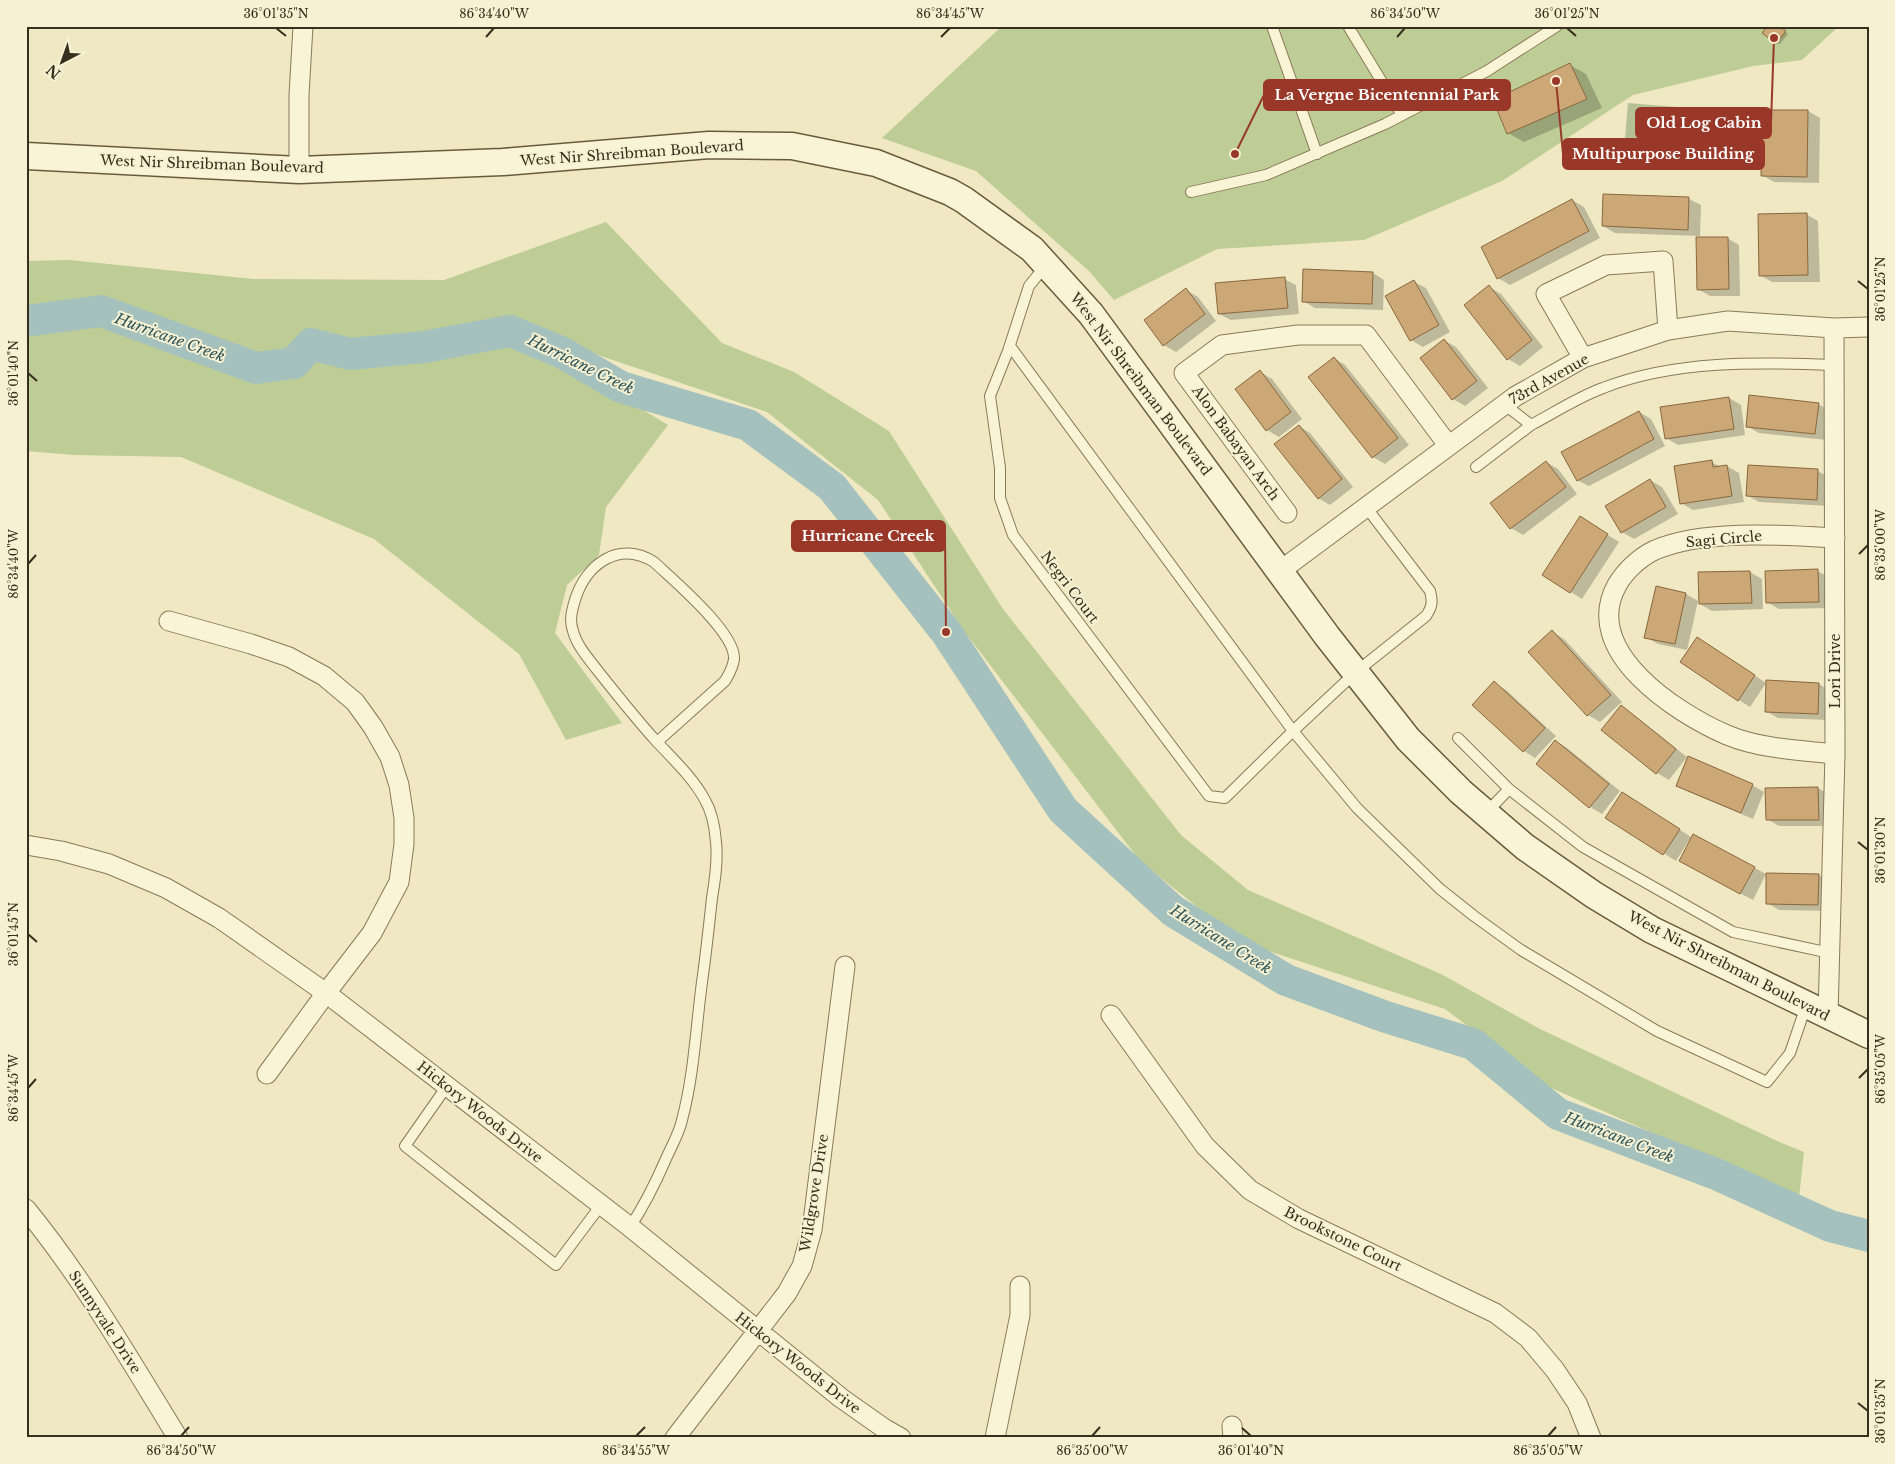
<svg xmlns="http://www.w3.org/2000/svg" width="1895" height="1464" viewBox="0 0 1895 1464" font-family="'Libre Baskerville',serif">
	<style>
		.green { fill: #becd96 }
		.cemetery { fill: #b5c195 }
		.shadow { fill: #0003 }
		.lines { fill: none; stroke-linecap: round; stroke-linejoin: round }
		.river { stroke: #a4c1bd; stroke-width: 32 }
		.building { fill: #cda877; stroke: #88673e }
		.service-casing { stroke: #897959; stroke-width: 12 }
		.minor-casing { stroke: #897959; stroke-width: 21 }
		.secondary-casing { stroke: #6a5a3c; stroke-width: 29 }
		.service { stroke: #f9f4d5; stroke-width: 10 }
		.minor { stroke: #f9f4d5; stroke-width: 19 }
		.secondary { stroke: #f9f4d5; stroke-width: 26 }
		.ticks { fill: none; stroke: #382e1d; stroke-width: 2 }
		.labels { text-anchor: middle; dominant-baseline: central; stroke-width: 4; stroke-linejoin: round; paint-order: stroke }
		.street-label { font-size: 14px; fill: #382e1d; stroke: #f6f1d2 }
		.water-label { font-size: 15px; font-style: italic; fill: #2c5458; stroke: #f6f1d2 }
		.leader { fill: none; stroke: #993828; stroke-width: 2 }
		.callout-dot { fill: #993828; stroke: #f6f1d2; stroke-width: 2 }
		.callout { fill: #993828; stroke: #993828; stroke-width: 2 }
		.callout-label { font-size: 15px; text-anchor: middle; font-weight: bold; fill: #fff }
		.neatline { fill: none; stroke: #382e1d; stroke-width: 2 }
		.ticks-label { font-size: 12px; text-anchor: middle; fill: #382e1d }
	</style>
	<rect width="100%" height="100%" fill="#efe8c2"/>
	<path class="green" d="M1002 26H1839L1802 60 1753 66 1633 95 1502 181 1364 240 1217 249 1114 300 1089 271 976 171 882 138Z
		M606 222 722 343 794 372 889 431 1003 609 1181 835 1248 890 1441 974 1540 1029 1777 1141 1804 1152 1799 1198 1549 1087 1445 1009 1241 942 1140 861 964 631 878 500 767 412 595 354 592 379 668 425 606 507 599 555 567 585 555 633 622 723 566 740 519 654 374 539 181 457 74 455 26 451V261L70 260 253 279 444 280Z"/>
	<path class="cemetery" d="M1628 103 1690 108 1686 168 1623 163Z"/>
	<path class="shadow" d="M1779 26 1788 34 1780 44 1776 43Z
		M1570 65 1586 74 1602 108 1524 142 1508 133Z
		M1808 111 1820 118 1819 183 1774 182 1762 175Z
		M1604 195 1689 199 1701 205 1700 236 1615 233 1603 226Z
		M1572 200 1584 207 1600 238 1510 285 1498 278Z
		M1806 214 1818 221 1820 282H1772L1760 275Z
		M1727 238 1739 245 1740 296H1710L1698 289Z
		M1373 273 1384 280 1383 310 1315 308 1303 301Z
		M1284 279 1296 285 1299 314 1231 320 1219 314Z
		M1414 282 1426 288 1450 332 1423 347 1411 340Z
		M1489 287 1501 294 1543 347 1520 366 1508 359Z
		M1186 290 1198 297 1216 321 1176 352 1164 345Z
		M1444 340 1456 347 1488 388 1465 406 1453 399Z
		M1334 358 1345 365 1409 445 1385 464 1373 457 1310 377Z
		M1260 372 1272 379 1302 419 1279 437 1267 430Z
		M1729 398 1741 405 1745 435 1678 445 1666 438Z
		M1818 404 1830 411 1827 440 1759 433 1747 426Z
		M1639 412 1651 419 1665 446 1589 486 1577 480Z
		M1299 426 1310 433 1353 487 1330 505 1318 498Z
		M1546 462 1558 469 1577 494 1523 535 1511 528 1492 504Z
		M1711 462 1721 467 1727 466 1739 473 1744 502 1693 510 1681 503Z
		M1749 466 1818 471 1830 478 1828 506 1759 502 1748 496Z
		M1650 480 1662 487 1678 514 1634 539 1622 532Z
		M1592 525 1619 542 1582 599 1544 575Z
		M1817 571 1829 577 1830 608 1779 609 1767 602Z
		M1750 572 1762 579 1763 609 1712 611 1700 604Z
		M1657 588 1686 594 1698 601 1687 650 1658 644 1646 637Z
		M1552 632 1564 639 1622 702 1600 722 1588 715 1530 652Z
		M1709 645 1766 683 1750 707 1739 700Z
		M1494 683 1506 690 1556 736 1535 758 1524 751Z
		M1819 684 1830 691 1829 720 1778 718 1766 711Z
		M1621 707 1633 714 1687 757 1669 780 1657 773 1603 730Z
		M1556 741 1567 748 1620 791 1602 814 1590 807Z
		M1678 785H1752L1764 792 1753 819 1689 792Z
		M1818 788 1830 795V826H1779L1767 819Z
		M1634 800 1691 837 1676 861 1607 818Z
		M1692 868H1755L1766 874 1753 900Z
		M1818 875 1830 882V911L1779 910 1767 903Z"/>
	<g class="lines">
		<path class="river" d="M26 321 101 311 256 368 294 363 311 344 350 354 424 347 510 331 561 352 621 387 748 425 832 487 946 632 1063 810 1173 911 1286 980 1386 1017 1473 1044 1558 1114 1716 1174 1830 1226 1869 1236"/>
	</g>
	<path class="building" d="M1767 26H1779L1786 31 1776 44 1762 33Z
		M1570 63 1587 99 1507 134 1493 100Z
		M1762 110H1808L1807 177 1761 176Z
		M1603 194 1689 197 1688 230 1602 226Z
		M1572 199 1589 231 1497 279 1481 247Z
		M1807 213 1808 275 1759 276 1758 214Z
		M1696 237H1728L1729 289 1697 290Z
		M1303 269 1373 272 1372 304 1302 302Z
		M1285 277 1288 308 1218 314 1215 283Z
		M1414 280 1439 325 1410 341 1385 296Z
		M1489 285 1532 340 1507 360 1464 305Z
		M1186 288 1205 314 1163 346 1144 320Z
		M1444 339 1477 381 1452 400 1420 358Z
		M1334 357 1398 438 1372 458 1308 377Z
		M1260 370 1291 412 1266 431 1235 389Z
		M1749 395 1819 403 1815 434 1746 427Z
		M1729 397 1734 429 1665 439 1660 407Z
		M1639 411 1654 439 1577 481 1561 452Z
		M1299 425 1342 479 1318 499 1274 444Z
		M1712 460 1713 467 1727 465 1732 496 1680 504 1674 466Z
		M1546 461 1566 487 1510 529 1490 503Z
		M1748 465 1818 469 1817 500 1746 496Z
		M1650 479 1666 507 1621 533 1605 506Z
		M1580 516 1608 534 1570 593 1542 575Z
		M1818 569 1819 602 1766 603 1765 571Z
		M1750 571 1752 603 1699 604 1698 572Z
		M1656 586 1686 593 1675 644 1644 638Z
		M1552 630 1611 695 1587 716 1528 652Z
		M1697 637 1755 675 1738 701 1680 662Z
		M1766 680 1819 683 1818 714 1765 712Z
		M1494 681 1545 728 1523 752 1472 705Z
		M1621 705 1676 749 1656 774 1601 730Z
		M1555 740 1609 784 1589 808 1536 764Z
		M1688 756 1753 784 1741 813 1676 786Z
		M1818 787 1819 820H1766L1765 788Z
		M1622 792 1680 829 1663 855 1605 818Z
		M1693 834 1755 867 1740 894 1679 861Z
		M1766 873 1819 874 1818 905 1766 904Z"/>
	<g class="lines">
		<g class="service-casing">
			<path id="service" d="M1272 26 1317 154
				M1348 26 1402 115
				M1191 192 1266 175 1385 124 1487 71 1557 26
				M1010 346 1293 731 1225 798 1209 796 1013 535 1000 498V468L990 396 1008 351 1029 286 1046 265
				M1504 404 1531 425C1554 413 1578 397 1603 388 1674 360 1759 362 1834 365
				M1476 467 1531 425
				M1366 507 1430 591C1433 602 1432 607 1426 616L1356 672 1293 731 1357 808 1440 889 1474 916 1521 950 1657 1031 1767 1082 1790 1053 1806 1006
				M1458 738 1509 789
				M1486 813 1509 789 1583 847 1733 932 1830 953
				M447 1086 405 1146 556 1265 601 1205
				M630 1227C644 1206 655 1184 665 1161 671 1147 679 1134 682 1120 694 1075 696 1027 702 982 706 954 709 926 712 898 715 880 718 861 716 842 715 829 712 812 705 800 693 778 674 760 657 742 636 719 617 695 598 671 588 658 577 646 573 631 569 620 572 610 575 600 586 564 619 540 654 562 673 580 736 633 734 659 733 668 729 674 725 681L657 742"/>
		</g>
		<g class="minor-casing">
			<path id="minor" d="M299 170V95L303 26
				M1583 358 1546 294 1606 265 1663 261 1668 330
				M1287 513 1184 373 1222 345 1298 335H1366L1448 445
				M1280 571 1516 396 1583 358 1668 330 1728 321 1834 328 1869 327
				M169 621 251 644 289 657 324 676 355 702 373 727 390 757 399 785 404 818V844L399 882 372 933 326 993 267 1074
				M1835 754C1798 750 1761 749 1727 735 1676 713 1580 651 1617 585 1625 571 1640 557 1655 550 1703 529 1783 535 1835 538
				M26 845 61 851 109 864 166 888 219 918 326 993 630 1227 841 1398 885 1429 901 1438
				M1111 1015 1205 1146 1250 1190 1299 1219 1495 1313 1528 1338 1555 1370 1577 1403 1591 1438
				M1828 1015 1835 754 1834 328
				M26 1209C84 1280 130 1360 178 1438
				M1232 1426 1233 1438
				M675 1438 787 1293 802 1266 812 1230 845 966
				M995 1438 1020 1315V1286"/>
		</g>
		<g class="secondary-casing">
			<path id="secondary" d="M26 156 299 170 503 162 709 145 792 146 876 163 950 192 964 200 1032 249 1091 314 1327 636 1408 739 1461 792 1525 847 1594 895 1652 930 1869 1035"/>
		</g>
		<use href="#service" class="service"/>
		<use href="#minor" class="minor"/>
		<use href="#secondary" class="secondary"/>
	</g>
	<path class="ticks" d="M276 28 286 36M1567 28 1576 36M486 37 494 28M941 37 950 28M1397 37 1405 28M1858 281 1868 289M28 373 37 381M1859 554 1868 545M28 564 36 555M1858 842 1868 850M28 934 37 942M1859 1078 1868 1069M28 1088 36 1079M1858 1403 1868 1411M1242 1428 1251 1436M181 1436 189 1427M636 1436 645 1427M1092 1436 1100 1427M1548 1436 1556 1427"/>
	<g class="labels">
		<g class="street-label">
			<text transform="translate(632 153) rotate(-4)">West Nir Shreibman Boulevard</text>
			<text transform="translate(212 164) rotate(2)">West Nir Shreibman Boulevard</text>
			<text transform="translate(1549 379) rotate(-29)">73rd Avenue</text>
			<text transform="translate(1141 384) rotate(53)">West Nir Shreibman Boulevard</text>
			<text transform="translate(1236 443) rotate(54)">Alon Babayan Arch</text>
			<text transform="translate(1724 539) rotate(-5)">Sagi Circle</text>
			<text transform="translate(1070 587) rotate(53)">Negri Court</text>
			<text transform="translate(1835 671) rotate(-90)">Lori Drive</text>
			<text transform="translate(1729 966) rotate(27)">West Nir Shreibman Boulevard</text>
			<text transform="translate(480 1112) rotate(38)">Hickory Woods Drive</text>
			<text transform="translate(814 1193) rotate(-81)">Wildgrove Drive</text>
			<text transform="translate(1343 1239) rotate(26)">Brookstone Court</text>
			<text transform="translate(105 1322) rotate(57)">Sunnyvale Drive</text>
			<text transform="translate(798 1363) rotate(38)">Hickory Woods Drive</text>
		</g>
		<g class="water-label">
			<text transform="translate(170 337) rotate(20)">Hurricane Creek</text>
			<text transform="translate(581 364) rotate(26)">Hurricane Creek</text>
			<text transform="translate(1221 939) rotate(32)">Hurricane Creek</text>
			<text transform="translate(1619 1137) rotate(21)">Hurricane Creek</text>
		</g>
	</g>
	<path class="leader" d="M1235 154L1264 95M1774 38L1771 123M1556 81L1563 154M946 632L945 536"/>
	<g class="callout-dot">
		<circle cx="1235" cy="154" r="5"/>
		<circle cx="1774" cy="38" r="5"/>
		<circle cx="1556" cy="81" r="5"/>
		<circle cx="946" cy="632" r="5"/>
	</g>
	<g class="callout">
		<rect x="1264" y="80" width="246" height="30" rx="5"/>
		<rect x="1636" y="108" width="135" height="30" rx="5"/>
		<rect x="1563" y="139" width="201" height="30" rx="5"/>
		<rect x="792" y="521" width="153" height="30" rx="5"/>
	</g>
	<g class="callout-label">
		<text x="1387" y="100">La Vergne Bicentennial Park</text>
		<text x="1704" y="128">Old Log Cabin</text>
		<text x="1663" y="159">Multipurpose Building</text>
		<text x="868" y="541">Hurricane Creek</text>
	</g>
	<rect width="1895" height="1464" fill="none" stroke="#f6f1d2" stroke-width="55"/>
	<g transform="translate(62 62) rotate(221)" stroke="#f6f1d2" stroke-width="4" paint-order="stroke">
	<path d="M0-4L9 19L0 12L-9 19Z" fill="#382e1d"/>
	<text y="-8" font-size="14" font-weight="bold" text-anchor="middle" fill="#382e1d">N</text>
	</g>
	<rect x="28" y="28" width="1840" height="1408" class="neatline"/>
	<g class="ticks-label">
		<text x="276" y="18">36°01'35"N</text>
		<text x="494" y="18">86°34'40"W</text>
		<text x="950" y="18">86°34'45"W</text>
		<text x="1405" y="18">86°34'50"W</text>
		<text x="1567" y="18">36°01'25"N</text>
		<text transform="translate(1881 289) rotate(-90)" y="4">36°01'25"N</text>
		<text transform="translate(14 373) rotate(-90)" y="4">36°01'40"N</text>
		<text transform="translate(1881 545) rotate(-90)" y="4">86°35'00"W</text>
		<text transform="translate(14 564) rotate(-90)" y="4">86°34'40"W</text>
		<text transform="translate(1881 850) rotate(-90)" y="4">36°01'30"N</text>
		<text transform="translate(14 934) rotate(-90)" y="4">36°01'45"N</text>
		<text transform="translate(1881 1069) rotate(-90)" y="4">86°35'05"W</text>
		<text transform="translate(14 1088) rotate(-90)" y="4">86°34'45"W</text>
		<text transform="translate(1881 1411) rotate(-90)" y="4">36°01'35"N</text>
		<text x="181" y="1455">86°34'50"W</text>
		<text x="636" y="1455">86°34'55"W</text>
		<text x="1092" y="1455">86°35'00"W</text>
		<text x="1251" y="1455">36°01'40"N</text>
		<text x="1548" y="1455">86°35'05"W</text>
	</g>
</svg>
